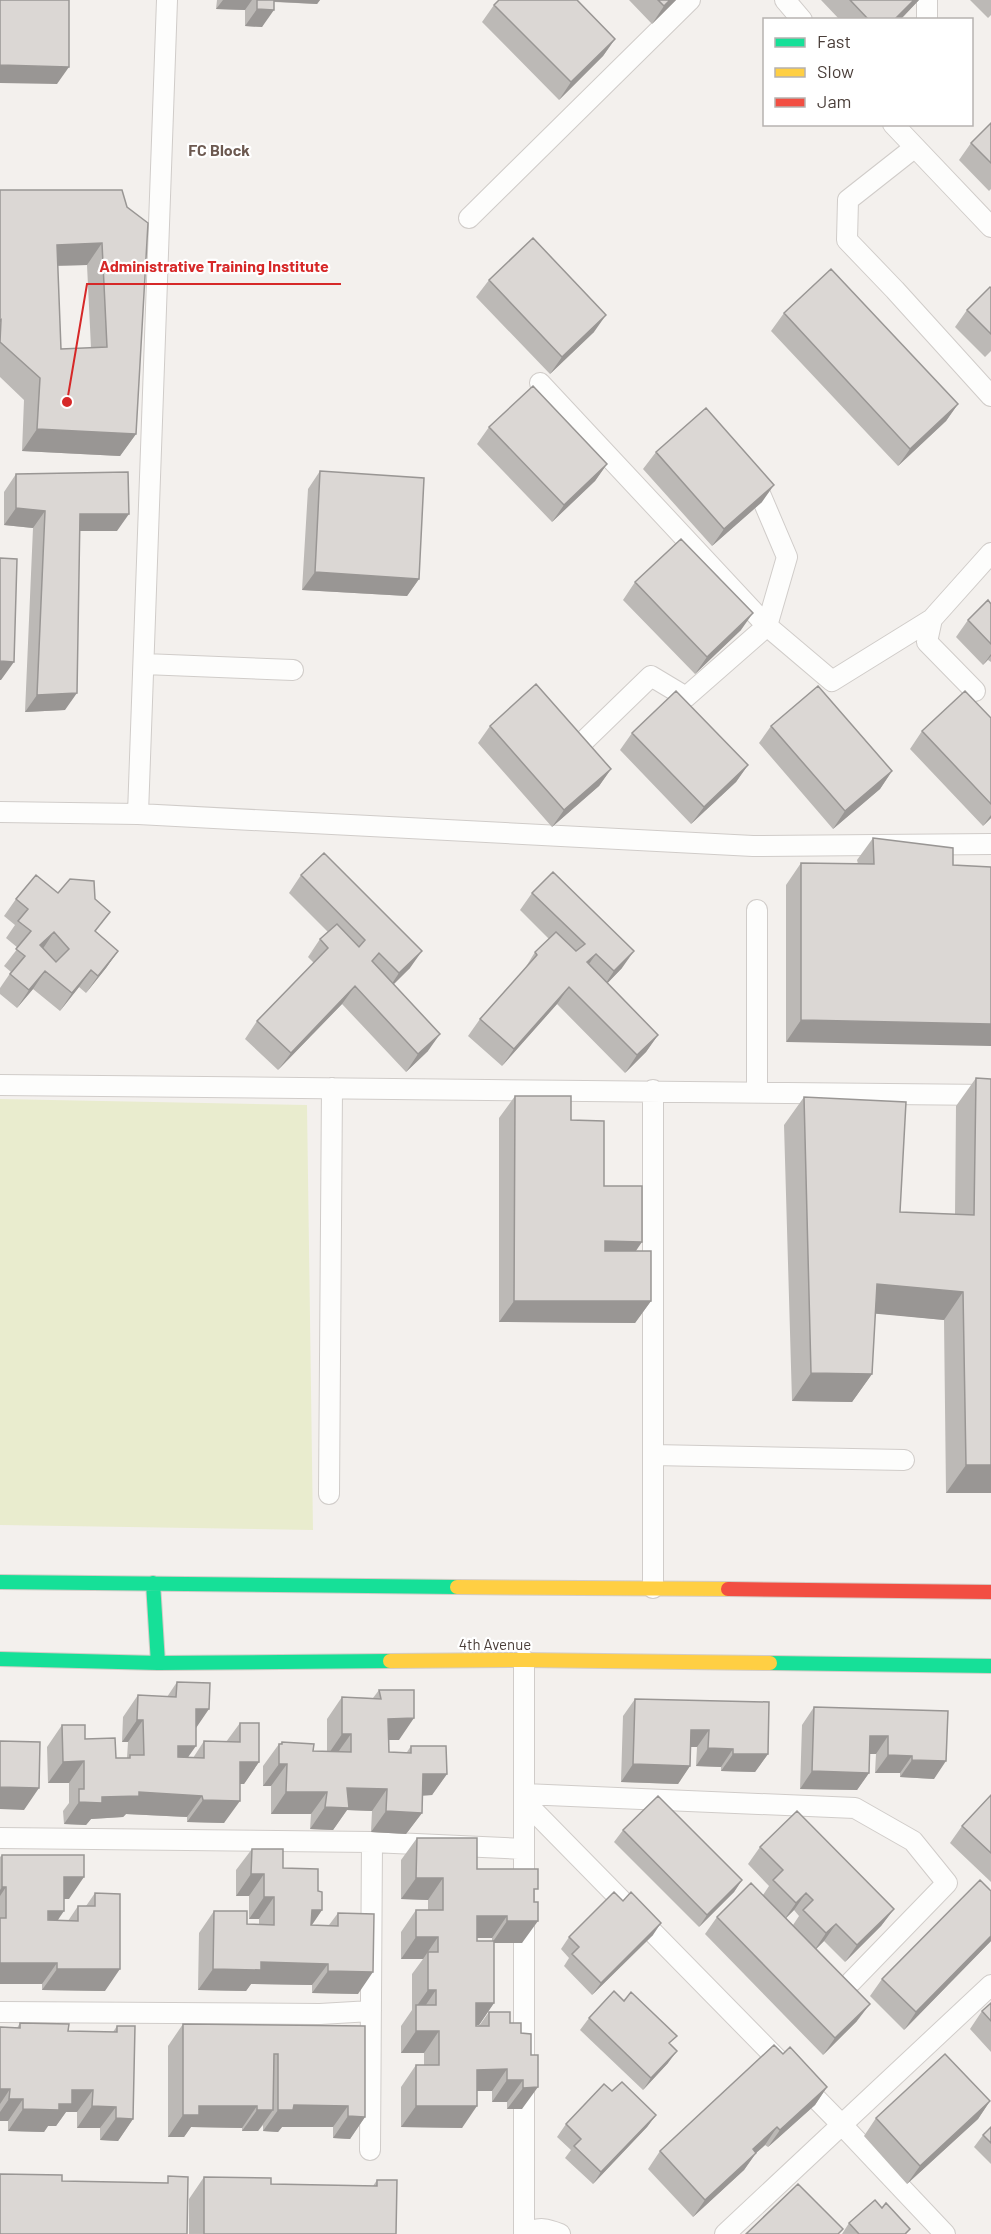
<svg xmlns="http://www.w3.org/2000/svg" width="991" height="2234" viewBox="0 0 991 2234" font-family="Barlow,sans-serif">
	<style>
		.green { fill: #e9ecce }
		.lines { fill: none; stroke-linecap: round; stroke-linejoin: round }
		.lane-casing { stroke: #d0ccc9; stroke-width: 22 }
		.fast-casing { stroke: #d3ccc6; stroke-width: 16 }
		.slow-casing { stroke: #d3ccc6; stroke-width: 16 }
		.jam-casing { stroke: #d3ccc6; stroke-width: 16 }
		.lane { stroke: #fdfdfc; stroke-width: 20 }
		.fast { stroke: #16e098; stroke-width: 14 }
		.slow { stroke: #ffcf43; stroke-width: 14 }
		.jam { stroke: #f24e42; stroke-width: 14 }
		.wall { fill: #bcb9b6; fill-rule: evenodd }
		.shaded-wall { fill: #999694 }
		.building { fill: #dbd7d4; stroke: #999694; stroke-width: 1.5; fill-rule: evenodd }
		.labels { text-anchor: middle; dominant-baseline: central; stroke-width: 4.5; stroke-linejoin: round; paint-order: stroke }
		.street-label { font-size: 15px; fill: #4a3e39; stroke: #fff }
		.neighbourhood-label { font-size: 16px; font-weight: bold; fill: #6c5950; stroke: #fff }
		.leader { fill: none; stroke: #d62828; stroke-width: 2 }
		.callout-dot { fill: #d62828; stroke: #fff; stroke-width: 2 }
		.callout-label { font-size: 16px; text-anchor: middle; font-weight: bold; fill: #d62828; stroke: #fff; stroke-width: 4.5; stroke-linejoin: round; paint-order: stroke }
	</style>
	<rect width="100%" height="100%" fill="#f3f0ed"/>
	<path class="green" d="M0 1099 307 1105 313 1530 0 1525Z"/>
	<g class="lines">
		<g class="lane-casing">
			<path id="lane" d="M785 0 802 20
				M927 0V20
				M893 124 991 227
				M914 148 848 200 847 240 895 290 991 396
				M469 218 690 0
				M540 383 767 626
				M758 489 787 557 767 626
				M932 619 991 553
				M144 664 293 670
				M585 740 651 676 686 697 767 626 832 681 932 619 927 642 975 691
				M0 812 138 814 753 846 991 844
				M138 814 167 0
				M757 910V1092
				M0 1085 991 1095
				M653 1090V1588
				M653 1455 904 1460
				M329 1494 332 1088
				M524 1794 855 1808 913 1841 947 1883 851 1982
				M524 1801 842 2125 945 2234
				M0 1838 372 1842 524 1849
				M0 2012 320 2014 371 2011
				M370 2150 372 1842
				M524 2234V1660
				M527 2234C538 2226 548 2229 560 2234
				M725 2234 991 1985"/>
		</g>
		<g class="fast-casing">
			<path id="fast" d="M0 1582 457 1587
				M153 1583 158 1663
				M0 1659 158 1663 390 1661
				M770 1663 991 1666"/>
		</g>
		<g class="slow-casing">
			<path id="slow" d="M457 1587 728 1589
				M390 1661 524 1660 770 1663"/>
		</g>
		<g class="jam-casing">
			<path id="jam" d="M728 1589 991 1592"/>
		</g>
		<use href="#lane" class="lane"/>
		<use href="#fast" class="fast"/>
		<use href="#slow" class="slow"/>
		<use href="#jam" class="jam"/>
	</g>
	<path class="wall" d="M217 0H320L317 4 274 2 262 27 245 26V10L216 9Z
		M629 0H676L652 24Z
		M821 0H919L900 20H840Z
		M970 0H991V15L988 18Z
		M494 5 615 39 603 56 559 100 482 22Z
		M991 123V189L989 191 959 160 971 143Z
		M0 190H122L136 434 120 456 22 451 24 400 0 377ZM87 265 91 348 61 349 57 266Z
		M489 280 594 332 550 374 476 297Z
		M991 288V351L985 357 955 327 967 310Z
		M784 313 958 404 946 421 898 466 771 331Z
		M489 427 607 464 595 481 552 522 477 444Z
		M656 452 762 502 712 546 643 469Z
		M320 471 419 579 407 596 302 590 308 489Z
		M16 474 117 531H80L65 710 25 712 33 528 4 525V492Z
		M635 582 741 630 695 674 623 600Z
		M991 604V662L988 660 983 665 956 637 968 620Z
		M991 718V818L983 826 910 749 922 731Z
		M490 726 611 769 599 786 552 827 478 743Z
		M771 726 892 771 880 789 833 829 759 743Z
		M632 733 748 765 736 782 691 824 620 750Z
		M873 838 953 865 786 1042V885L801 863 858 864 857 860Z
		M301 875 410 968 393 984 428 1051 406 1072 342 1004 278 1070 245 1039 257 1021 314 963 308 957 320 939 328 932 289 893Z
		M532 893 622 968 607 983 658 1035 646 1052 625 1073 557 1004 502 1066 468 1036 480 1019 524 970 535 952 549 939 520 910Z
		M16 899 96 932 118 951 106 968 86 993 79 987 60 1011 33 989 17 1008 0 994V988L11 972 4 966 18 948 6 938 15 925 4 916Z
		M976 1078 991 1493H946L944 1320 875 1313 872 1374 852 1402 792 1401 784 1125 804 1097 900 1212 955 1214 956 1106Z
		M515 1096 571 1120 636 1251 651 1301 635 1323 499 1322V1118Z
		M177 1682 196 1729 188 1758H193L204 1741 226 1742 240 1723 259 1762 244 1784H240L224 1823 187 1822V1817L126 1814 123 1817 91 1819 86 1825 64 1824 63 1811 69 1803V1783H48L47 1747 62 1725 116 1758H127L128 1742H122L123 1717 138 1695 167 1697Z
		M379 1690 399 1740H389V1752H407L411 1746 447 1774 432 1795 422 1796V1813L406 1834 371 1832 372 1811 347 1810 333 1830 310 1829 311 1814H271V1786H263V1766L279 1744H280L282 1742 313 1751 327 1752V1719L342 1697 373 1698Z
		M635 1699 768 1754 755 1772 721 1771V1767L696 1766 697 1747H691L690 1766 678 1784 621 1782 623 1716Z
		M814 1707 948 1711 934 1779 900 1777V1773H875L876 1754H869V1773L857 1790 800 1789 802 1725Z
		M991 1795V1882L950 1843 962 1826Z
		M623 1830 742 1880 734 1892 699 1927 614 1842Z
		M417 1838 477 1869 534 1894 522 1943H494V2003L479 2025H476V2026H479L489 2012 510 2023 521 2033 531 2034 522 2109H507V2102H492V2091H477L462 2128 401 2127V2087L416 2065H424V2053H401V2026L412 2010V1974L423 1959H401V1932L416 1910H428V1900L401 1899V1860ZM477 1938H492V1941H477Z
		M760 1847 894 1909 881 1926 845 1962 824 1941 816 1949 857 2021 823 2055 705 1934 717 1917 763 1895 769 1886 748 1864ZM794 1910 799 1916 793 1925 786 1918Z
		M252 1849 318 1891 322 1910 312 1925H329L338 1913 358 1994 312 1993V1985L251 1984 246 1991 198 1990 199 1933 214 1911 247 1924H259V1919H249V1896H236V1870Z
		M2 1855 69 1899H64L58 1920 68 1921 78 1906H86L95 1893 105 1991 42 1990V1984H0V1857Z
		M991 1891V1941L904 2030 870 1996 882 1979Z
		M653 1935 592 1995 564 1966 569 1958 561 1949 569 1937Z
		M624 2001 670 2044 668 2063 643 2090 580 2030 589 2018Z
		M991 2003V2052L970 2029 982 2011Z
		M20 2023 68 2031 113 2032 117 2026 133 2119 118 2141 100 2140V2128H77V2112H66L56 2126H48L44 2132 8 2131V2121H0V2027L17 2028Z
		M183 2024 365 2026V2117L350 2139 333 2138V2127H282L278 2132 263 2131V2125L258 2131H242V2128L191 2127 184 2137H168V2046Z
		M783 2054 827 2087 815 2105 768 2147 765 2145 756 2153 744 2170 693 2217 648 2169 660 2151Z
		M612 2091 656 2115 647 2127 593 2184 565 2158 571 2150 557 2137 566 2124Z
		M990 2101 978 2119 907 2184 864 2136 876 2118Z
		M991 2127V2164L974 2147 983 2135Z
		M204 2177 271 2184 373 2186 377 2180 396 2234H189V2199Z
		M882 2208 910 2229 906 2234H842L849 2223Z"/>
	<path class="shaded-wall" d="M223 0H252L245 10 216 9Z
		M263 0H320L317 4 262 1Z
		M670 0H676L652 24 664 6Z
		M914 0H919L900 20H894Z
		M257 9 274 10 262 27 245 26Z
		M615 39 603 56 559 100 571 82Z
		M0 65 69 67 57 84 0 83Z
		M102 243 87 265 41 266 57 245Z
		M606 315 594 332 550 374 562 357Z
		M958 404 946 421 898 466 910 449Z
		M37 429 136 434 120 456 22 451Z
		M607 464 595 481 552 522 564 505Z
		M774 485 762 502 712 546 724 529Z
		M16 508 45 511 33 528 4 525Z
		M80 514H129L117 531H68Z
		M315 572 419 579 407 596 302 590Z
		M753 613 741 630 695 674 707 657Z
		M991 654V656L983 665Z
		M0 661 14 662 1 680H0Z
		M77 693 65 710 25 712 37 695Z
		M748 765 736 782 691 824 704 807Z
		M611 769 599 786 552 827 564 810Z
		M892 771 880 789 833 829 845 811Z
		M991 815V818L983 826Z
		M54 932 42 950 40 945Z
		M118 951 106 968 86 993 98 976Z
		M422 951 410 968 387 991 399 973Z
		M634 951 622 968 602 989 614 971Z
		M596 954 584 971 587 962Z
		M91 970 79 987 60 1011 72 993Z
		M45 971 33 989 17 1008 29 990Z
		M355 986 342 1004 278 1070 291 1053Z
		M569 987 557 1004 502 1066 514 1049Z
		M801 1020 991 1024V1046L786 1042Z
		M440 1034 428 1051 406 1072 418 1054Z
		M658 1035 646 1052 625 1073 637 1055Z
		M605 1241 642 1242 627 1264 590 1263Z
		M877 1284 963 1292 944 1320 857 1312Z
		M514 1301H651L635 1323 499 1322Z
		M811 1373 872 1374 852 1402 792 1401Z
		M966 1465H991V1493H946Z
		M196 1709H209L194 1731Z
		M414 1718 399 1740H373L388 1719Z
		M137 1720H143L128 1742H122Z
		M691 1730H709L697 1747H679Z
		M342 1734H351L336 1755 327 1756Z
		M870 1736H888L876 1754H858Z
		M178 1746H196L181 1767H163Z
		M708 1748 733 1749 721 1767 696 1766Z
		M733 1754H768L755 1772 721 1771Z
		M888 1755 912 1756 900 1773H875Z
		M912 1760 946 1761 934 1779 900 1777Z
		M84 1761 69 1783H48L63 1762Z
		M240 1762H259L244 1784H225Z
		M279 1764H287L271 1786H263Z
		M633 1764 690 1766 678 1784 621 1782Z
		M812 1771 869 1773 857 1790 800 1789Z
		M423 1774H447L432 1795 408 1796Z
		M0 1787 39 1788 24 1810 0 1809Z
		M347 1788 387 1789 372 1811 347 1810 333 1830 310 1829 325 1807Z
		M139 1792 202 1796 187 1817 126 1814 123 1817 91 1819 86 1825 64 1824 79 1802 102 1797Z
		M286 1792H327L311 1814H271Z
		M203 1800 240 1801 224 1823 187 1822Z
		M386 1811 422 1813 406 1834 371 1832Z
		M251 1874H264L249 1896H236Z
		M64 1877H84L69 1899H49Z
		M416 1878H443L428 1900 401 1899Z
		M742 1880 734 1892 699 1927 707 1915Z
		M2 1887H6L0 1896V1890Z
		M806 1893 794 1910 784 1920 796 1903Z
		M264 1897H274L259 1919H249Z
		M894 1909 881 1926 845 1962 857 1945Z
		M312 1910H322L307 1932Z
		M48 1911H64L49 1933Z
		M477 1916H507L492 1938H462Z
		M507 1921H538L522 1943H492Z
		M661 1923 653 1935 592 1995 601 1983Z
		M836 1924 824 1941 814 1951 826 1933Z
		M991 1936V1941L904 2030 916 2012Z
		M416 1937H438L423 1959H401Z
		M261 1962 328 1964 312 1985 251 1984 246 1991 198 1990 213 1969Z
		M0 1963H57L42 1984H0Z
		M57 1969H120L105 1991 42 1990Z
		M328 1971 373 1972 358 1994 312 1993Z
		M428 1990H436L421 2012 416 2007Z
		M476 2003H494L479 2025H461Z
		M870 2004 857 2021 823 2055 835 2038Z
		M416 2031H439L424 2053H401Z
		M677 2051 668 2063 643 2090 651 2078Z
		M507 2069 492 2091H462L477 2070Z
		M507 2080H523L507 2102H492Z
		M538 2087 522 2109H507L523 2088Z
		M827 2087 815 2105 768 2147 780 2130Z
		M0 2089H10L0 2104Z
		M72 2090H93L77 2112H66L56 2126H48L44 2132 8 2131 23 2109 59 2104Z
		M9 2099H23L8 2121H0V2112Z
		M990 2101 978 2119 907 2184 920 2166Z
		M294 2105 348 2106 333 2127H282L278 2132 263 2131 278 2110Z
		M92 2106 116 2107 100 2128H77Z
		M199 2106H257L242 2128 191 2127 184 2137H168L183 2115Z
		M416 2106H477L462 2128 401 2127Z
		M257 2110H273L258 2131H242Z
		M656 2115 647 2127 593 2184 601 2172Z
		M348 2116 365 2117 350 2139 333 2138Z
		M116 2118 133 2119 118 2141 100 2140Z
		M777 2127 765 2145 756 2153 744 2170 693 2217 705 2200 753 2149Z"/>
	<path class="building" d="M0 0H69V67L0 65Z
		M257 0H274V10L257 9Z
		M499 0H577L615 39 571 82 494 5Z
		M658 0H670L664 6Z
		M850 0H914L894 20H869Z
		M991 123V163L971 143Z
		M0 190H122L127 207 148 223 136 434 37 429 40 378 0 342 1 320 0 321ZM102 243 107 347 61 349 57 245Z
		M533 238 606 315 562 357 489 280Z
		M831 269 958 404 910 449 784 313Z
		M990 287 991 288V334L967 310Z
		M533 386 607 464 564 505 489 427Z
		M706 408 774 485 724 529 656 452Z
		M320 471 424 478 419 579 315 572Z
		M128 472 129 514H80L77 693 37 695 45 511 16 508V474Z
		M681 539 753 613 707 657 635 582Z
		M0 558 17 559 14 662 0 661Z
		M988 600 991 604V644L968 620Z
		M536 684 611 769 564 810 490 726Z
		M818 686 892 771 845 811 771 726Z
		M676 691 748 765 704 807 632 733Z
		M965 691 991 718V804L922 731Z
		M873 838 953 848V865L991 867V1024L801 1020V863L874 864Z
		M324 853 422 951 399 973 379 953 372 961 440 1034 418 1054 355 986 291 1053 257 1021 328 948 320 939 337 924 359 947 365 940 301 875Z
		M553 872 634 951 614 971 596 954 587 962 658 1035 637 1055 569 987 514 1049 480 1019 537 955 535 952 556 932 576 951 585 944 532 893Z
		M36 875 58 893 70 879 94 881 95 899 110 912 95 931 118 951 98 976 91 970 72 993 45 971 29 990 10 974 25 956 16 949 31 931 18 921 28 909 16 899ZM54 932 69 949 56 962 40 945Z
		M976 1078 991 1079V1465H966L963 1292 877 1284 872 1374 811 1373 804 1097 906 1102 900 1212 974 1215Z
		M515 1096H571V1120L604 1121V1186H642V1242L605 1241V1251H651V1301H514Z
		M177 1682 210 1683 209 1709H196V1746H178V1757L204 1758V1741L240 1742V1723H259V1762H240V1801L203 1800 202 1796 139 1792V1796L102 1797V1803L79 1802V1789H84V1761L63 1762 62 1725H85V1739L115 1738 116 1758H130V1755H144L143 1720H137L138 1695 176 1697Z
		M379 1690H414V1718L388 1719 389 1752 411 1753V1746H446L447 1774H423L422 1813 386 1811 387 1789 347 1788 349 1808 325 1807 327 1792H286L287 1764H279V1744H282V1742L314 1744 313 1751 351 1752V1734H342V1697L381 1699Z
		M635 1699 769 1702 768 1754H733V1749L708 1748 709 1730H691L690 1766 633 1764Z
		M814 1707 948 1711 946 1761 912 1760V1756L888 1755V1736H870L869 1773 812 1771Z
		M0 1741 40 1742 39 1788 0 1787Z
		M991 1795V1853L962 1826Z
		M658 1796 742 1880 707 1915 623 1830Z
		M797 1811 894 1909 857 1945 836 1924 826 1933 803 1910 813 1900 806 1893 796 1903 773 1880 783 1870 760 1847Z
		M417 1838H477V1869H538V1889H534V1902H538V1921H507V1916H477V1941H494V2003H476V2026H489V2012H510V2023H521V2033L531 2034V2055H538V2087L523 2088V2080H507V2069L477 2070V2106H416V2065H439V2031H416V2005H436V1990H428V1952H438V1937H416V1910H443V1878H416Z
		M252 1849H283V1868L318 1869V1891L322 1892V1910H312L311 1925 338 1926V1913L374 1914 373 1972 328 1971V1964L261 1962V1970L213 1969 214 1911H247V1924L274 1925V1897H264V1874H251Z
		M2 1855H84V1877H64V1911H48V1920L78 1921V1906H95V1893L120 1894V1969H57V1963H0V1918H6V1887H2Z
		M980 1880 991 1891V1936L916 2012 882 1979Z
		M751 1883 870 2004 835 2038 717 1917Z
		M614 1892 623 1901 631 1892 661 1923 601 1983 572 1954 579 1947 569 1937Z
		M614 1991 624 2001 631 1992 677 2036 669 2043 677 2051 651 2078 589 2018Z
		M991 2003V2021L982 2011Z
		M20 2023 69 2024 68 2031 117 2032V2026H135L133 2119 116 2118V2107L92 2106 93 2090H72V2104H59V2110L23 2109V2099H9L10 2089H0V2027L20 2028Z
		M183 2024 365 2026V2117L348 2116V2106L294 2105 293 2110H278V2054H274L273 2110H257V2106H199V2115H183Z
		M774 2045 783 2054 790 2047 827 2087 780 2130 777 2127 753 2149 756 2153 705 2200 660 2151Z
		M945 2054 990 2101 920 2166 876 2118Z
		M622 2082 656 2115 601 2172 574 2146 581 2139 566 2124 604 2084 612 2091Z
		M991 2127V2143L983 2135Z
		M0 2174 62 2175V2181L168 2183V2176L188 2177 187 2234H0Z
		M204 2177 271 2178V2184L377 2186V2180H397L396 2234H204Z
		M798 2184 843 2229 838 2234H746Z
		M875 2200 882 2208 886 2203 910 2229 905 2234H859L849 2223Z"/>
	<g class="labels">
		<g class="street-label">
			<text x="495" y="1644">4th Avenue</text>
		</g>
		<g class="neighbourhood-label">
			<text x="219" y="149">FC Block</text>
		</g>
	</g>
	<path class="leader" d="M67 402L87 284H341"/>
	<circle class="callout-dot" cx="67" cy="402" r="6"/>
	<g class="callout-label">
		<text x="214" y="272">Administrative Training Institute</text>
	</g>
	<rect x="763" y="18" width="210" height="108" fill="#ffffff" stroke="#b7b2b0" stroke-width="1.5"/>
	<rect x="775" y="38" width="30" height="9" fill="#16e098" stroke="#b7b2b0" stroke-width="1.5"/>
	<text x="817" y="48" font-size="18" fill="#4a3e39">Fast</text>
	<rect x="775" y="68" width="30" height="9" fill="#ffcf43" stroke="#b7b2b0" stroke-width="1.5"/>
	<text x="817" y="78" font-size="18" fill="#4a3e39">Slow</text>
	<rect x="775" y="98" width="30" height="9" fill="#f24e42" stroke="#b7b2b0" stroke-width="1.5"/>
	<text x="817" y="108" font-size="18" fill="#4a3e39">Jam</text>
</svg>
